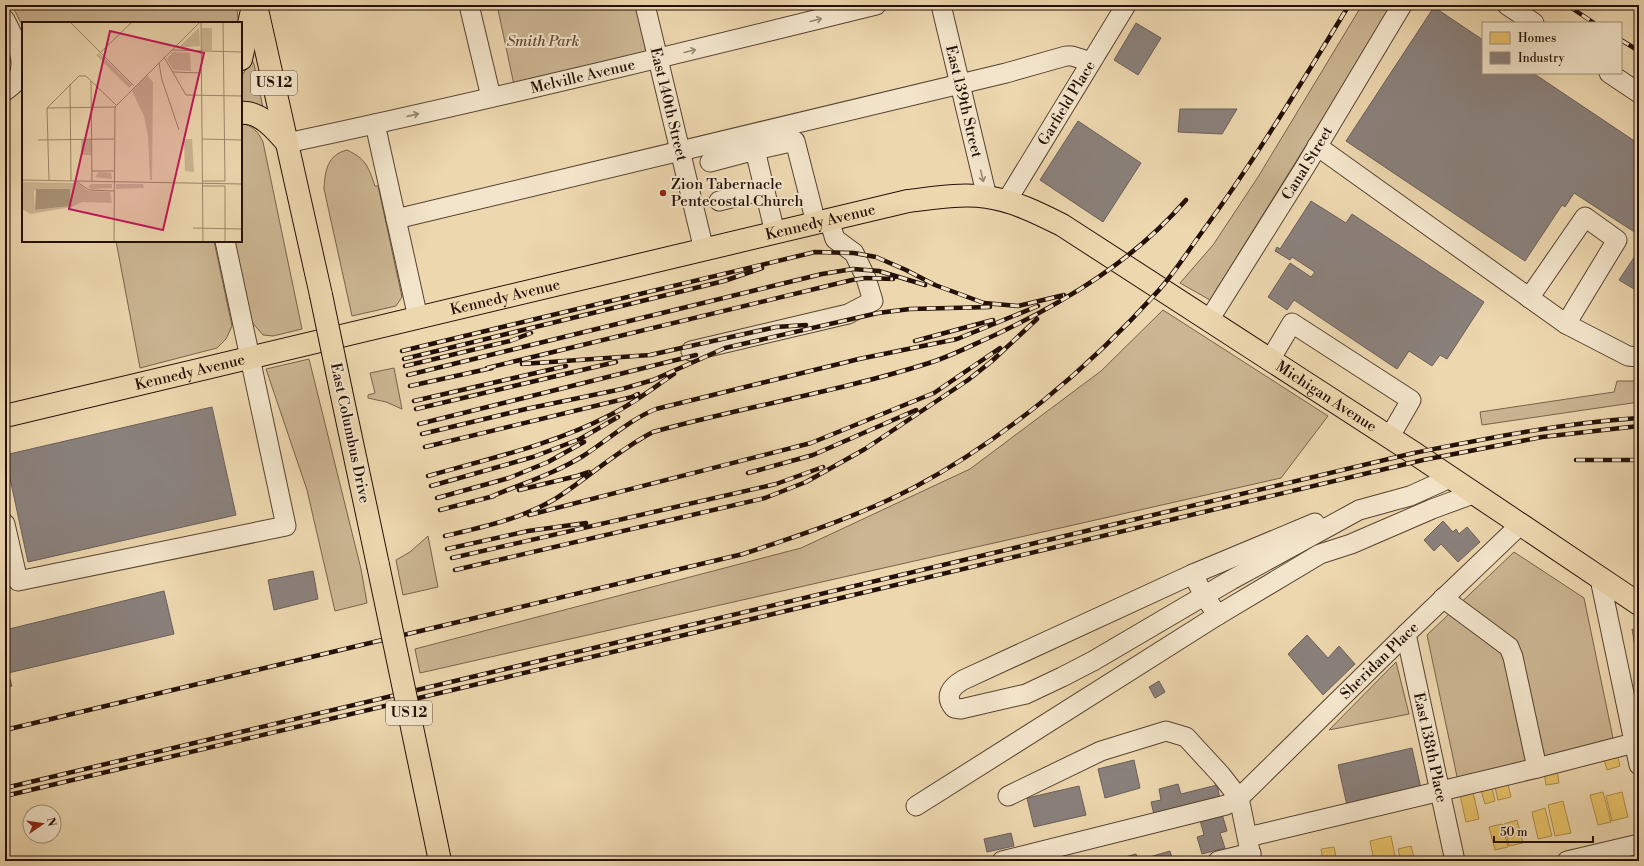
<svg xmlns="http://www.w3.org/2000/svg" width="1644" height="866" viewBox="0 0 1644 866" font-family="'Libre Bodoni',serif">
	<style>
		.green { fill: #cbb592; stroke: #78624c }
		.homes { fill: #e9c46a; stroke: #ae8e4c }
		.industry { fill: #8a817c; stroke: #6b5f59 }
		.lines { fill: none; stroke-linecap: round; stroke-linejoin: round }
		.minor-casing { stroke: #564230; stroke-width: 21 }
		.major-casing { stroke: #241006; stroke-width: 24 }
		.minor { stroke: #f3e5cb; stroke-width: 19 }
		.major { stroke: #edd7af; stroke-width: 22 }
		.rail-casing { stroke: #241006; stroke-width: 4.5 }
		.rail { stroke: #f3e5cb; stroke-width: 3; stroke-dasharray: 9; stroke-linecap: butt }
		.major-bridge-casing { stroke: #241006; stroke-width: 24; stroke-linecap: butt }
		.major-bridge { stroke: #edd7af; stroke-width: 22 }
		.oneway { stroke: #968572 }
		.poi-dot { fill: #8f2418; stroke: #f3e5cb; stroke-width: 1.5 }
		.labels { text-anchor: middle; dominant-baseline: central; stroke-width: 4; stroke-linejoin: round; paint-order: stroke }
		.shield { fill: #f3e5cb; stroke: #625041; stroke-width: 1 }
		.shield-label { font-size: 14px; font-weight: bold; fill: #241006 }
		.park-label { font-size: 15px; font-style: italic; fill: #5e4a37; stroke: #f3e5cb }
		.street-label { font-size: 15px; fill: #241006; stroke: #f3e5cb }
		.poi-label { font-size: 15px; fill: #241006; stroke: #f3e5cb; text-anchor: start }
		.inset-road { fill: none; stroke: #9d876b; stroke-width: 1 }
		.view { fill: #c2185b; fill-opacity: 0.15; stroke: #c2185b; stroke-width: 2 }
		.inset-edge { fill: none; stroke: #241006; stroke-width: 2 }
	</style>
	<rect width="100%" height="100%" fill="#edd7af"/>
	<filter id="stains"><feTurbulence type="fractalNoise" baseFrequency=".005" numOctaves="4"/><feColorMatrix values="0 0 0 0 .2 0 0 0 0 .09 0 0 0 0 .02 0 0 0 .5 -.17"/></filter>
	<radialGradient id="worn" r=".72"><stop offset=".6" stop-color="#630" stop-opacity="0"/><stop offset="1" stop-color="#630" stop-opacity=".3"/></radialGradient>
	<path class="green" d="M12 5H28L30 8 45 9 60 5H236L239 23H23V27Z
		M497 5H637L648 54 514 85Z
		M1362 5H1393L1210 300 1180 283 1213 245 1258 177Z
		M252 60 254 64 263 108 241 101V77Z
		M241 124C252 124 259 133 263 142L302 329 273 336 263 335 250 320 233 241H241Z
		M347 150C366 159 368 166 375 186H378L402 297 396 306 352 316 324 189C325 171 327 155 347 150Z
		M116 241H214L232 326 226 339 217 348 140 368Z
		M1163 310 1328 416 1281 478 420 673 415 649 801 548 970 469 1101 371Z
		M309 359 361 569 367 603 335 611 307 490 266 369Z
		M394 368 402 409 386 402 368 398V395L375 393 370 373Z
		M1617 381H1639V402L1482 425 1480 412 1614 392Z
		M428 536 438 587 403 595 396 560 410 552Z
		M1514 552 1584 598 1614 743 1459 786 1427 635Z
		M1632 629 1639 634V670Z
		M1396 662 1409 714 1329 730Z"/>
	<path class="homes" d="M1617 753 1620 766 1607 770 1603 756Z
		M1557 770 1559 783 1546 785 1544 772Z
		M1508 784 1511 797 1498 800 1495 787Z
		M1492 788 1495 801 1485 804 1481 790Z
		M1473 792 1479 819 1466 822 1460 795Z
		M1603 792 1611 822 1598 825 1590 795Z
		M1622 792 1628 817 1612 821 1606 796Z
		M1563 801 1571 833 1555 836 1548 805Z
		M1545 808 1552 836 1538 839 1532 812Z
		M1517 820 1523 843 1509 846 1504 824Z
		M1502 824 1508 847 1495 850 1489 827Z
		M1391 836 1396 861H1374L1370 841Z
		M1411 846 1415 861H1401L1398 849Z
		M1334 847 1337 861H1323L1321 849Z"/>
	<path class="industry" d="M1434 7 1483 40V73H1533L1639 144V235L1574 193 1565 207 1562 205 1525 261 1346 141Z
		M1136 23 1161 38 1138 75 1114 60Z
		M1180 109H1237L1222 134 1178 132Z
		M1078 121 1141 163 1103 222 1040 180Z
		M1311 201 1346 223 1352 214 1484 302 1447 359 1440 355 1432 366 1409 351 1397 369 1294 300 1287 310 1268 297 1290 263 1311 277 1315 272 1292 257 1290 260 1275 251 1277 247 1280 249Z
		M1639 250V292L1619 280Z
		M212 407 236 515 28 562 5 455Z
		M1443 521 1453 532 1456 529 1459 534 1467 527 1480 542 1458 562 1441 544 1434 551 1424 540Z
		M313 571 318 599 274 610 268 580Z
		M164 591 174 634 8 673 12 686 5 688V630Z
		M1307 635 1328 658 1339 646 1355 664 1323 695 1288 654Z
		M1159 681 1165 692 1155 698 1149 687Z
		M1412 748 1422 793 1348 810 1338 765Z
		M1134 760 1140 788 1105 798 1098 769Z
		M1178 784 1181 794 1217 785 1221 803 1155 819 1151 802 1161 800 1159 789Z
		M1079 786 1086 815 1034 827 1027 798Z
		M1222 814 1227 831 1220 833 1225 848 1202 854 1197 837 1204 835 1200 820Z
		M1011 833 1014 846 987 852 984 839Z
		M1170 851 1173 861H1146V858Z
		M1136 854 1139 861H1110Z
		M1092 857 1093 861H1078Z"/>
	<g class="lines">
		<g class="minor-casing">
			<g id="minor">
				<path d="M469 5 491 97"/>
				<path id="s1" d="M645 5 704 250"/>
				<path id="s2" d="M941 5 987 197"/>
				<path d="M1507 5 1534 23"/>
				<path d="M5 20C14 38 28 60 17 80 15 84 9 88 5 91"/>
				<path d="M1609 73 1639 93"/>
				<path d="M375 124 418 318"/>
				<path id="s3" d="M287 143C485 101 681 53 876 5"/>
				<path d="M1317 146 1566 324 1628 356 1639 357"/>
				<path d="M755 150 795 141 816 223"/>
				<path d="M710 162 755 150 775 233"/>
				<path d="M719 201 764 190"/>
				<path id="s4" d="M1006 202 1126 5"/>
				<path d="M396 219 1006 73 1066 56H1072L1091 62"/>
				<path d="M1529 298 1585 217 1617 240 1566 324"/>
				<path id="s5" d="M1209 320 1305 167 1402 5"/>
				<path d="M691 351 848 314 873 301 866 278 854 253 835 239 829 220"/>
				<path d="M1270 360 1292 323 1411 400 1389 438"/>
				<path d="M5 524 18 581 286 526 225 241"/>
				<path d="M1193 574 1315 523"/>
				<path d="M1600 579 1639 765"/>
				<path d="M1443 598 1509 647 1513 657 1537 768"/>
				<path d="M1218 615 1204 596 1193 574 963 680C951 687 944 696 954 708L961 709 1026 694 1062 677 1093 661 1231 580 1359 510 1410 496 1450 478"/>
				<path id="s6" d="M1406 634 1455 861"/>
				<path d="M1008 796 1101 751 1166 731 1186 737 1221 775 1239 798 1252 861"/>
				<path d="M916 806 1218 615 1320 554 1351 544 1432 509 1473 494"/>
				<path d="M1248 837 1537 768 1634 743"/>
				<path id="s7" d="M1002 861 1226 805 1239 798 1406 634 1520 525"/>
				<path d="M1218 861 1251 853"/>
				<path d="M1567 861 1639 844"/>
			</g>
		</g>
		<g class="major-casing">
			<g id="major">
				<path d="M256 5 321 295"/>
				<path d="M241 59 253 6"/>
				<path d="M241 113C260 111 276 130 287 143"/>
				<path d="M341 391 378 565"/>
				<path id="s8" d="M5 416 908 201C933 198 962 193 987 197 1014 201 1038 213 1062 225L1414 453 1639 604"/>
			</g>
		</g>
		<use href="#minor" class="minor"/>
		<use href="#major" class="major"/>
		<g class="rail-casing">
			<path id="rail" d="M1567 5 1594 23
				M1621 40 1639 51
				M915 341 993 320
				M402 351 815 252 854 253 876 257 906 270 935 285 984 303 1018 306 1064 295
				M404 359 724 281 762 268
				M522 364 650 355 776 327 806 325
				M405 366 510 341 531 333
				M487 368 852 280 866 278 893 279
				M408 375 822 274 853 269 879 271 925 285
				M410 386 492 368
				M414 401 566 366
				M416 409 616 362
				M419 424 696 355
				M422 434 526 409 622 389 653 380 725 348 878 313 910 309 990 307
				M425 447 632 397 638 394
				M1576 460H1639
				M748 473 813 455 916 410
				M428 476C488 459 555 444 610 415 633 404 653 388 674 374
				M431 486 533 457 580 439 618 417
				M519 490 577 476 589 472
				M490 497C521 484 554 474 583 456 608 440 629 420 656 409L859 359 957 339 1038 306
				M437 498 509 478 548 462 584 442
				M440 510 494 496
				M529 515 811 443 934 393 1000 348
				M445 536C483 527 521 519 555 499 588 478 618 450 653 432 743 407 836 392 926 364 950 357 972 345 995 335 1067 301 1133 261 1186 200
				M447 549 528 531 586 523
				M452 558 776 484 823 467
				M455 570 765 498 806 482 865 449 968 380 992 361 1037 319
				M5 730 743 554C801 535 859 516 913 488 1004 440 1090 367 1159 290 1175 272 1188 251 1202 232 1255 160 1302 82 1349 5
				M5 788 1414 453C1489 438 1563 423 1639 418
				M5 796 1423 460 1542 437 1639 426"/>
		</g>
		<use href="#rail" class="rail"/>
		<g class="major-bridge-casing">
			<path id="major-bridge" d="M321 295 341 391
				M378 565 440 861"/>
		</g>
		<use href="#major-bridge" class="major-bridge"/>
	</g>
	<defs><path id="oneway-shaft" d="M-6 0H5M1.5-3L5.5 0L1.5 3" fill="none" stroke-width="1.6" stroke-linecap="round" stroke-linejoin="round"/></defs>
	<g class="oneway">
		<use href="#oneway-shaft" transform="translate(816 20) rotate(-14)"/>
		<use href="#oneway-shaft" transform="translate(690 51) rotate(-14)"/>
		<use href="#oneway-shaft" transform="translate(413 115) rotate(-13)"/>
		<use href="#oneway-shaft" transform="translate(982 176) rotate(76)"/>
	</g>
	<circle class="poi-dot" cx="663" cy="193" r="4"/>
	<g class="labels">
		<g class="shield">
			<rect x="251" y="71" width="46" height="24" rx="3"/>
			<rect x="386" y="701" width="46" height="24" rx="3"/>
		</g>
		<g class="shield-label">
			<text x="274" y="83">US 12</text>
			<text x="409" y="713">US 12</text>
		</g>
		<g class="park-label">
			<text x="543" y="41">Smith Park</text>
		</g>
		<g class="street-label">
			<text stroke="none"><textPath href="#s3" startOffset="303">Melville Avenue</textPath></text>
			<text stroke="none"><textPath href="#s2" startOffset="99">East 139th Street</textPath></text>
			<text stroke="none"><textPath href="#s4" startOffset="116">Garfield Place</textPath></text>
			<text stroke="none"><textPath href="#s1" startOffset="102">East 140th Street</textPath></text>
			<text stroke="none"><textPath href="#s5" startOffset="185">Canal Street</textPath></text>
			<text stroke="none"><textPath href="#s8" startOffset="838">Kennedy Avenue</textPath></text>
			<text stroke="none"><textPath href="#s8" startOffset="514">Kennedy Avenue</textPath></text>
			<text stroke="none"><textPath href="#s8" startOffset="190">Kennedy Avenue</textPath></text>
			<text stroke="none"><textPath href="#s8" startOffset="1403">Michigan Avenue</textPath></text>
			<text transform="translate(350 433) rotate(78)">East Columbus Drive</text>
			<text stroke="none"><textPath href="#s7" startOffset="442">Sheridan Place</textPath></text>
			<text stroke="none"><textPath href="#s6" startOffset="116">East 138th Place</textPath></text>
		</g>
		<g class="poi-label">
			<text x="671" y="184">Zion Tabernacle<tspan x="671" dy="17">Pentecostal Church</tspan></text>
		</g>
	</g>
	<g transform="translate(22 22)">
		<rect width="220" height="220" fill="#edd7af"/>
		<path d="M177 6 178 24 156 26ZM180 6H190V28H180ZM151 30 168 31 169 49 151 48 145 37ZM77 31 110 63 107 66 74 33ZM125 53 131 60 130 158H128L126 114 122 94 110 69ZM162 117H170L172 150 163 149ZM59 118H69V133H59ZM77 150 89 151 90 157 73 155ZM0 160 55 161 66 169 88 170 90 181 60 180 50 185 8 192 0 187ZM17 167H48L49 184 13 188 12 169ZM69 162H90V166L69 167 66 165ZM94 162H121L122 166 94 167Z" fill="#cbb592" fill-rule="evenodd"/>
		<path d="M14 167H48L49 184 13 188Z" fill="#a99376"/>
		<path class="inset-road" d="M48 0 112 64M179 0 181 220M150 28 220 30M78 31 110 0M142 35 164 73 220 74M137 41 140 58 157 108M151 50 179 51M69 59 70 159M48 62 49 159M25 86 57 54H64L94 83M25 86 27 159M25 86 93 85M180 117 220 118M16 118 92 117M70 149H92M0 158 220 162M181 159H203L201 0M55 160 67 168M181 164H203V220M67 168 92 169M171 206 220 207M92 220 93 85 178 0"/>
		<path class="view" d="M88 9 182 31 141 208 47 187Z"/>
		<rect width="220" height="220" class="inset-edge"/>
	</g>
	<rect width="1644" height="866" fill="none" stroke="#edd7af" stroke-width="20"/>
	<rect x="6" y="6" width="1632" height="854" fill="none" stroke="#241006" stroke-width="2"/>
	<rect x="10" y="10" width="1624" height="846" fill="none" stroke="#241006"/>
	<rect x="1482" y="22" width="140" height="52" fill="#f3e5cb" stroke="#a0907c"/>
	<rect x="1490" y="32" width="20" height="12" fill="#e9c46a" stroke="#a0907c"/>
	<text x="1518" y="42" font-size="12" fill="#241006">Homes</text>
	<rect x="1490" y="52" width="20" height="12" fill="#8a817c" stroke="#a0907c"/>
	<text x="1518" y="62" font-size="12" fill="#241006">Industry</text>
	<g transform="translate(42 824) rotate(77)"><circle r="19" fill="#f3e5cb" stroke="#a0907c"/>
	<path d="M0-3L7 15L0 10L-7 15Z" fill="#8f2418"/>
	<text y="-6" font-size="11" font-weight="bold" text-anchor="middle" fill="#241006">N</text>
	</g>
	<path d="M1494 836v6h99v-6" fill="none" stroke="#241006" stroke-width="2"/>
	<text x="1500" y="836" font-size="12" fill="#241006" stroke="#f3e5cb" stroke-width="3" paint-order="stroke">50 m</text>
	<rect width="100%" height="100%" filter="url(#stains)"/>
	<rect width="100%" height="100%" fill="url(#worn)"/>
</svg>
